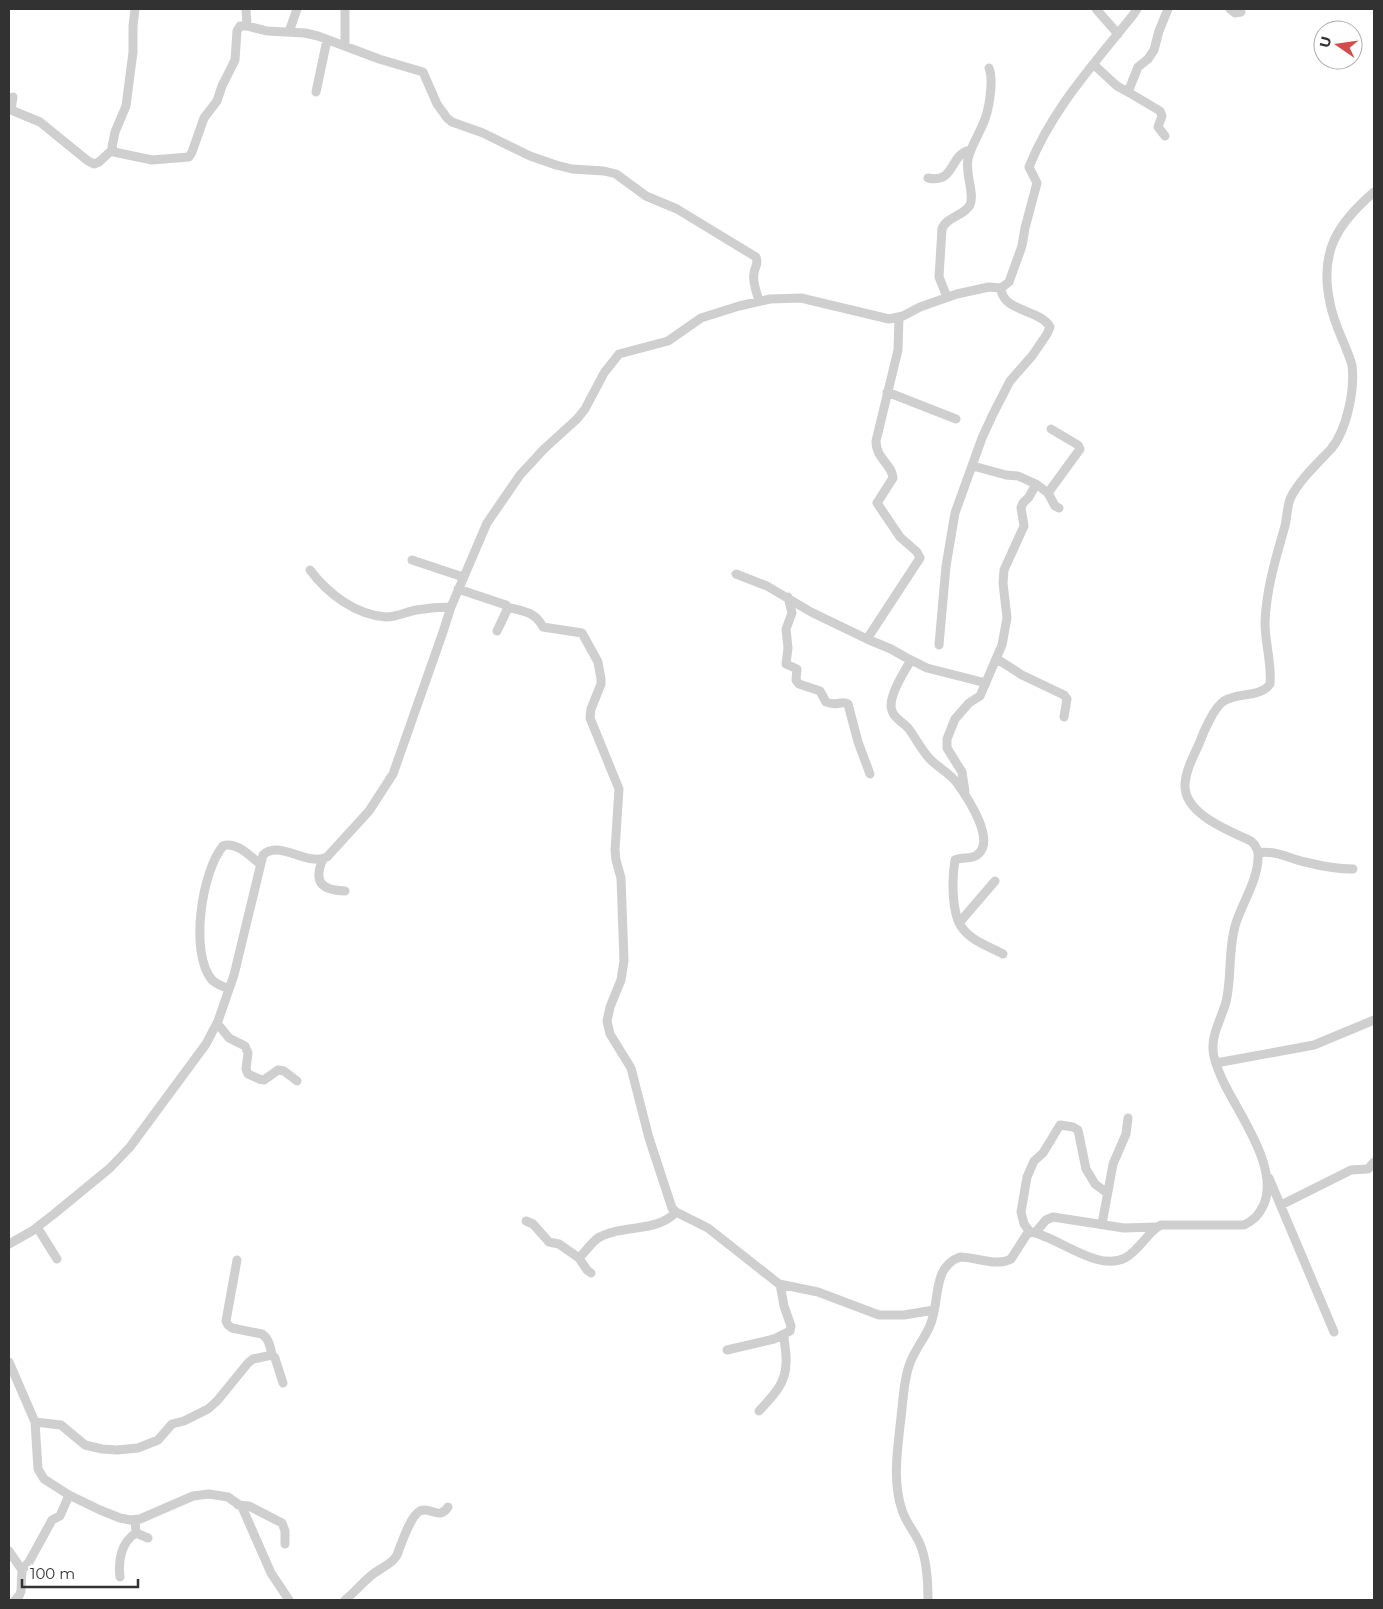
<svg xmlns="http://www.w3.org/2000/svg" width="1383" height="1609" viewBox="0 0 1383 1609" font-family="Montserrat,sans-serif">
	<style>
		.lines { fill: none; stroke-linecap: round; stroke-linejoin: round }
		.minor { stroke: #cfcfcf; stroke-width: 9 }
	</style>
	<rect width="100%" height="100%" fill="#fff"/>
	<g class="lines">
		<path class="minor" d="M135 9 133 26V52L126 106 115 132 112 147 114 152 152 160 189 157 192 152 204 118 217 101 222 86 235 60 237 31 240 26H247L267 31 305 33 318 36 379 59 423 72 437 104 447 118 452 122 483 133 530 156 556 165 572 169 604 171 616 174 646 196 677 209 756 257C759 264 755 266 754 273 752 282 757 293 759 301
			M246 9 247 26
			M1096 9 1118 34
			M1230 9 1235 13 1241 12
			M289 32 297 9
			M345 46V9
			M1093 64 1117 86 1128 92
			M316 92 327 40
			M13 97 11 110 40 122 88 161 94 164 99 162 112 150
			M1165 136 1158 127 1162 116 1160 111 1128 92 1138 67 1148 59 1154 50 1159 31 1168 9
			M928 178C956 184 949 153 971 150
			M947 297 939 277 942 229C946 217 964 216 970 205 975 194 965 174 968 159 971 146 978 136 983 124 989 111 994 81 989 68
			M887 392 956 419
			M973 466 1006 475 1018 476 1036 484 1048 493 1055 506 1059 508
			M1048 493 1080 449 1078 445 1051 429
			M412 560 463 577
			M310 570C328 594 356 615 386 617 397 617 406 612 416 610 428 608 439 607 451 607
			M736 574 767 586 811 612 867 639 891 649 905 657 927 668 986 683
			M458 589 506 605 507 610 497 631
			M788 597 792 613 786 629 788 648 786 664 797 669 796 680 799 684 820 691 826 702C837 707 841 700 848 704L858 742 870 774
			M507 607C522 611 535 611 543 627L582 633 598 662 601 679V684L591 709 590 718 619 789 615 850 616 860 621 878 624 961 621 980 610 1007 607 1021 610 1034 631 1068 649 1138 672 1208 676 1212 708 1228 779 1284 818 1292 879 1315H904L934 1310
			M867 639 920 558 917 552 900 537 877 503 893 478C892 464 876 459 876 441L898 350 899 317
			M939 645 946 566 955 513 982 438 993 414 1010 381 1032 356 1047 334 1050 327C1040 309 1002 312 1001 288
			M997 659 1022 675 1064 695 1067 699 1064 717
			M911 660C904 672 891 692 891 706 891 709 893 714 895 716 899 721 905 724 909 729 916 739 921 749 929 758 937 767 950 773 957 783 967 797 997 841 977 855 971 860 962 856 955 860 952 877 951 915 963 929 972 941 990 947 1003 954
			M965 792 962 772 947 748V739L955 719 969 703 980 696 1002 645 1007 618 1003 583 1004 570 1024 526 1021 508 1023 503 1029 497 1036 484
			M1258 853C1276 850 1288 858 1305 862 1321 866 1337 869 1353 869
			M323 859C313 882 321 890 345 891
			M959 923 995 881
			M229 989C224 987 216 984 212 980 189 953 202 871 223 846 236 841 250 856 260 864
			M217 1024 221 1028 229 1038 245 1046 248 1053 246 1069 248 1074 259 1079 264 1080 278 1070 284 1071 297 1081
			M1216 1063 1314 1045 1374 1020
			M1269 1178 1334 1332
			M1281 1205 1351 1170 1368 1169 1374 1162
			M526 1221 533 1224 549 1242 559 1244 579 1258C585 1252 591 1243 598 1238 622 1224 657 1233 676 1212
			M1102 1224 1113 1164 1126 1134 1128 1118
			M37 1227 57 1259
			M1030 1232 1024 1224 1021 1212 1027 1177 1034 1161 1043 1153 1060 1125 1073 1127 1078 1130 1086 1169 1095 1184 1107 1193
			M1035 1233 1046 1220 1053 1217 1124 1228 1156 1227
			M9 1244 32 1231 54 1214 110 1168 130 1147 206 1044 218 1021 234 975 263 855C279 839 307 867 327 857L369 811 393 774 443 632 451 607 487 523 520 475 544 449 577 419 585 409 604 373 619 354 668 341 701 318 739 306 770 299 801 298 889 319 903 316 920 307 957 294 989 287 1001 288 1009 282 1022 246 1025 228 1037 183 1029 167C1052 109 1094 64 1133 15L1137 9
			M579 1258 587 1270 591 1273
			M727 1350 774 1339 790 1331 791 1326 784 1306 780 1284
			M272 1355 275 1358 283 1383
			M9 1362 35 1422 38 1469 44 1479 69 1495 100 1510 120 1518 130 1520 140 1519 193 1496 209 1494 228 1497 242 1507 271 1573 289 1600
			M759 1411C772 1397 786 1384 786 1363 787 1354 784 1344 784 1335
			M35 1422 61 1425 85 1445 102 1449 117 1450 138 1448 158 1440 172 1424 184 1421 208 1409 217 1401 248 1363 253 1359 272 1355C270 1346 269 1339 262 1334L232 1328 228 1325 226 1321 237 1260
			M238 1505 249 1506 282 1523 285 1531V1544
			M135 1520 136 1533 148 1538
			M9 1551 22 1570
			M120 1577C118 1561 121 1542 136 1533
			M15 1600 19 1596 21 1591 22 1570 29 1562 52 1520 60 1516 69 1495
			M345 1600C357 1591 365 1578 379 1570 386 1565 393 1563 397 1555 401 1545 410 1516 420 1511 430 1506 439 1521 448 1507
			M928 1600C928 1583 927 1560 920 1544 915 1532 906 1523 902 1510 891 1478 899 1441 902 1408 904 1392 904 1378 910 1363 915 1349 926 1337 931 1323 940 1300 932 1267 960 1257 976 1257 996 1267 1011 1259L1027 1234 1032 1232C1059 1238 1098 1272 1125 1258 1139 1251 1150 1229 1161 1225H1244C1254 1220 1259 1215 1264 1204 1279 1167 1239 1115 1223 1081 1219 1072 1213 1060 1213 1049 1212 1033 1222 1017 1226 1002 1232 977 1228 951 1235 926 1241 905 1258 880 1258 858 1259 852 1256 845 1251 841 1230 831 1183 814 1185 784 1186 770 1193 757 1199 744 1203 733 1214 707 1224 701 1237 692 1260 698 1270 684 1272 664 1265 643 1265 623 1266 590 1276 557 1285 526 1287 517 1287 508 1290 499 1299 480 1317 464 1331 449 1347 430 1355 389 1352 365 1346 345 1334 325 1330 303 1319 252 1337 224 1374 192"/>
	</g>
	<rect width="1383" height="1609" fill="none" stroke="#323232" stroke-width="20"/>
	<g transform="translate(1338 45) rotate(283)"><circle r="24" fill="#ffffff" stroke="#adadad"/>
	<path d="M0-4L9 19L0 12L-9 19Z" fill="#d34b4a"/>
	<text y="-8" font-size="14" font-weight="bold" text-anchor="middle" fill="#323232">U</text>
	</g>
	<path d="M22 1579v8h116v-8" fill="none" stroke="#323232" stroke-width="2.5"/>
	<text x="30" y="1579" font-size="15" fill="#323232" stroke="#ffffff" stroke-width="4" paint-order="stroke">100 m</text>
</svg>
